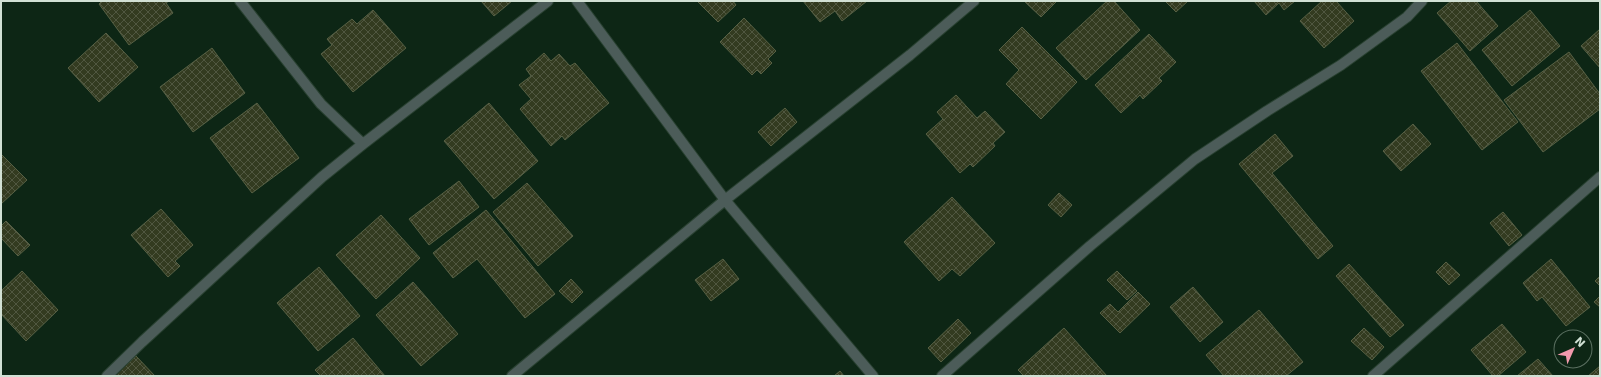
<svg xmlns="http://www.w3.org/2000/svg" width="1601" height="377" viewBox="0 0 1601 377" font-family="'DejaVu Sans',sans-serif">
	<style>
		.building { fill: url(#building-cross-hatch); stroke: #576044 }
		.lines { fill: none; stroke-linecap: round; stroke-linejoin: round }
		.minor-casing { stroke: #284030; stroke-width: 12 }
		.minor { stroke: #4c5c59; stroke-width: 10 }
	</style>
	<defs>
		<pattern id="building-cross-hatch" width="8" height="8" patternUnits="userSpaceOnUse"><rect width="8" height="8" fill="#333b20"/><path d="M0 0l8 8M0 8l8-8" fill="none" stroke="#505740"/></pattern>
	</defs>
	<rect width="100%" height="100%" fill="#0d2615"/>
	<path class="building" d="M102 1H169L166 3 173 13 129 45 99 4Z
		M481 1H512L494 16Z
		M697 1H733L736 5 718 22Z
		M803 1H867L842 21 835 11 820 22Z
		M1024 1H1057L1041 17Z
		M1107 1H1114L1140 30 1086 80 1056 48Z
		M1165 1H1188L1176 12Z
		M1254 1H1295L1284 10 1279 3 1266 15Z
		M1322 1H1336L1354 21 1324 48 1300 21Z
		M1451 1H1476L1498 26 1470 51 1437 13Z
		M373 10 406 48 353 92 321 54 332 45 327 39 352 19 357 24Z
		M1530 10 1560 46 1512 86 1482 50Z
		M744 18 776 51 768 59 772 63 761 74 757 70 752 75 720 42Z
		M1022 27 1077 82 1041 119 1006 84 1019 70 999 50Z
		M1600 29V68L1581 46Z
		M106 33 138 67 99 102 68 68Z
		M1149 34 1176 62 1159 78 1162 81 1143 99 1140 95 1121 113 1095 85Z
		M1457 43 1518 122 1482 150 1421 71Z
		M212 48 245 93 193 132 160 87Z
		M1569 52 1600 94V109L1543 152 1504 100Z
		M544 53 551 61 559 54 570 66 575 63 609 103 565 140 562 136 551 146 520 109 531 99 519 85 531 76 526 69Z
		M956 95 977 118 985 111 1005 132 993 143 995 146 973 167 970 164 960 173 926 134 943 119 937 112Z
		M257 103 299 158 252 193 210 138Z
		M489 103 538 161 494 199 444 141Z
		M785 108 797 122 771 146 758 132Z
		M1413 124 1431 144 1401 171 1383 151Z
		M1275 134 1293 156 1272 173 1333 246 1318 259 1239 164Z
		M1 154 27 180 1 204Z
		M459 181 479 207 429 245 409 219Z
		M527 183 573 236 538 266 493 212Z
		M1059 193 1072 205 1061 217 1048 205Z
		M952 197 995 243 960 276 952 269 939 281 904 242Z
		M161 209 193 245 175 261 180 266 168 277 131 235Z
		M486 210 555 294 525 318 477 259 453 278 433 253Z
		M1503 212 1522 235 1509 246 1490 223Z
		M381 215 420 258 376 299 336 255Z
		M6 221 30 245 18 256 1 238V226Z
		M723 259 739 279 711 301 695 280Z
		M1551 259 1590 307 1566 326 1542 297 1537 301 1523 283Z
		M1446 262 1460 275 1449 285 1436 272Z
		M1349 264 1404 325 1390 337 1336 276Z
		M319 267 360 316 318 351 277 303Z
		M22 271 58 310 26 341 1 314V291Z
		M1117 271 1137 291 1127 300 1107 280Z
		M1600 276V286L1595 281Z
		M571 279 583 292 572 303 559 291Z
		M413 282 458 334 421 366 376 315Z
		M1193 287 1223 322 1200 342 1170 307Z
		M1138 292 1150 304 1120 333 1100 313 1110 304 1118 312Z
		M1600 296V307L1594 302Z
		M1259 310 1303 362 1286 376H1224L1206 355Z
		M958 319 971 333 941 362 928 348Z
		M1502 324 1526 352 1498 376H1493L1471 350Z
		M1064 328 1107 376H1024L1018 370Z
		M1364 328 1384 347 1372 360 1351 341Z
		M353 338 385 376H321L315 370Z
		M136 356 155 376H114Z
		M1538 359 1553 376H1517Z
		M1600 366V376H1588Z
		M840 371 844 376H834Z"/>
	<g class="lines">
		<g class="minor-casing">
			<path id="minor" d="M240 1 321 104 363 144
				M577 1 725 200 873 376
				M107 376 142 342 322 177 363 144 548 1
				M512 376 725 200 910 55 974 1
				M942 376 1090 246 1195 159 1267 111 1341 65 1407 17 1422 1
				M1373 376 1600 177"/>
		</g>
		<use href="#minor" class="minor"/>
	</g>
	<rect width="1601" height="377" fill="none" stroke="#d1e0d4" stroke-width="4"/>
	<g transform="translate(1573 349) rotate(45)"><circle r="19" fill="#0d2615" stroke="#5b7061"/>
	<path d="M0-3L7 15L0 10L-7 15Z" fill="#f29aad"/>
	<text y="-6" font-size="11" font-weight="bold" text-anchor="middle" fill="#d1e0d4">N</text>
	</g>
</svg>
